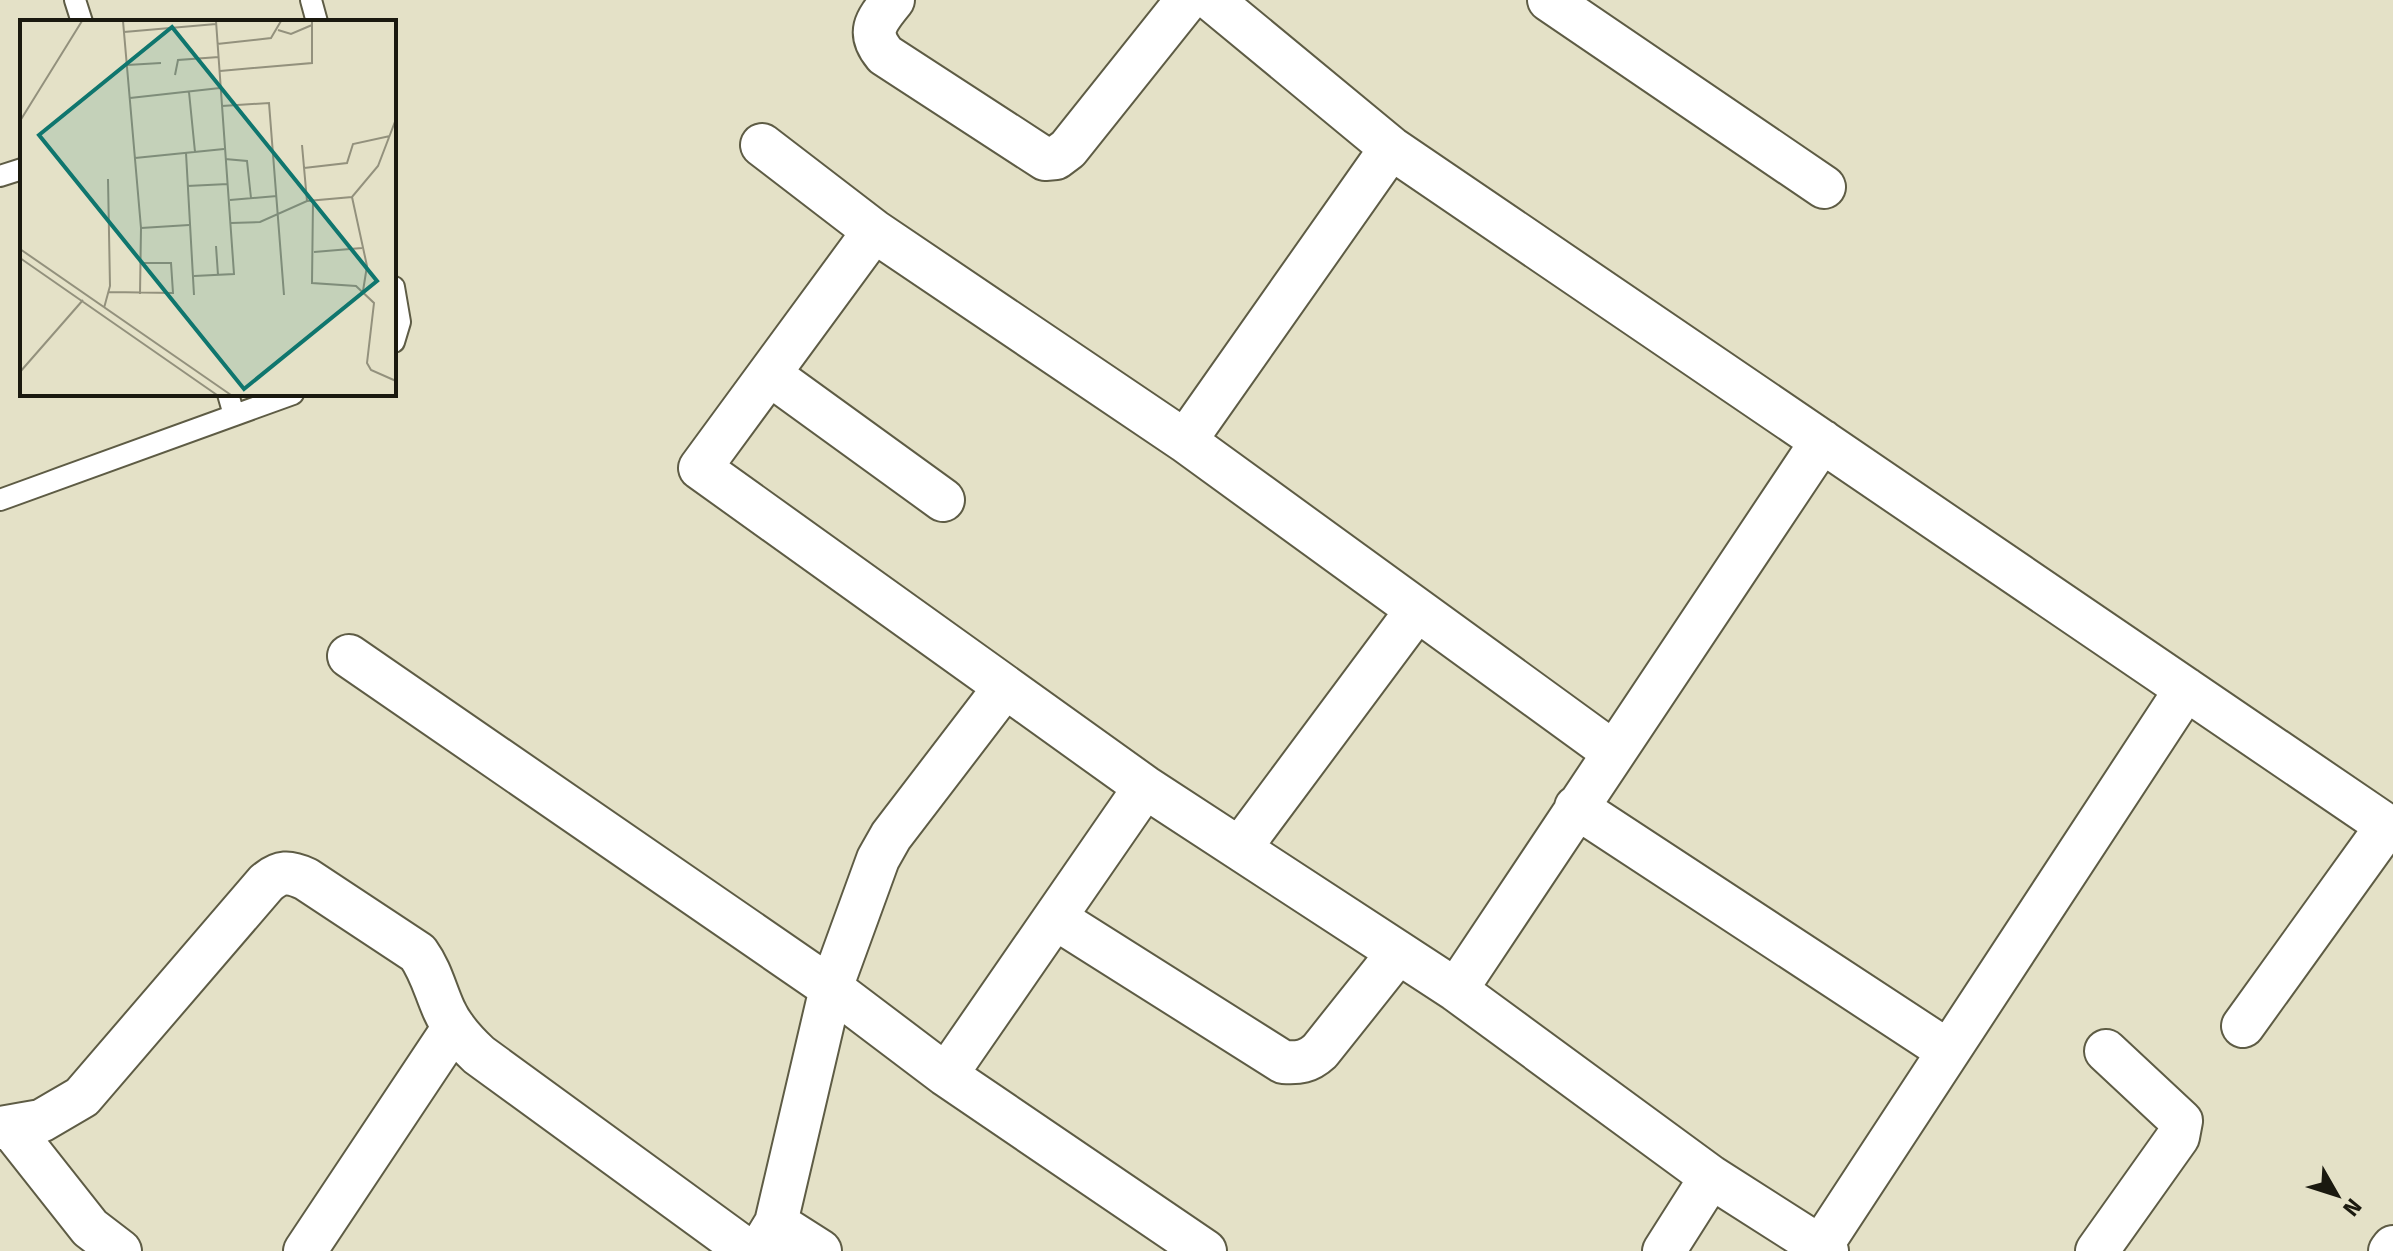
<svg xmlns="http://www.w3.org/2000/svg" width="2393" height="1251" viewBox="0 0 2393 1251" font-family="'Fira Sans',sans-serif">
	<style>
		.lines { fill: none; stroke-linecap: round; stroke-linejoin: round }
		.service-casing { stroke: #5e5c45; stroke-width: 24 }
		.minor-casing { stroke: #5e5c45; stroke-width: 46 }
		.service { stroke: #fff; stroke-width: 20 }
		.minor { stroke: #fff; stroke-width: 42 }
		.inset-road { fill: none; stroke: #93917d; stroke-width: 2 }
		.view { fill: #0f766e; fill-opacity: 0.15; stroke: #0f766e; stroke-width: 4 }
		.inset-edge { fill: none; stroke: #1a190f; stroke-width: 4 }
	</style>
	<rect width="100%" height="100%" fill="#e4e1c7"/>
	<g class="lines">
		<g class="service-casing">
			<path id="service" d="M75 0 82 22
				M311 0 317 22
				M0 176 22 169
				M394 287 400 322 394 342
				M228 394 234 415
				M0 500 293 394"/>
		</g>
		<g class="minor-casing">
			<path id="minor" d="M893 0C876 21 866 32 885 55L1045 159 1056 158 1068 149 1187 0
				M1212 0 1391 148 2393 830
				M1549 0 1824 187
				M762 145 874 231 1185 441 1613 752
				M874 231 700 468 1145 787 1456 990 1711 1177 1827 1251
				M769 374 943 500
				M1185 441 1391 148
				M349 656 831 988 946 1075 1205 1251
				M1576 807 1948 1051
				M1240 848 1417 610
				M1055 918 1283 1062C1299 1063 1308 1062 1320 1051L1398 953
				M1456 990 1822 441
				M2243 1026 2387 826
				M946 1075 1145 787
				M0 1128 41 1121 82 1097 266 883C280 871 289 871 306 879L418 953C431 971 435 990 444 1010 452 1028 465 1042 479 1055L748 1251
				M11 1128 90 1228 120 1251
				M776 1223 820 1251
				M1821 1246 2186 689
				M305 1251 454 1027
				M759 1251 776 1223 831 988 878 859 891 836 1005 687
				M1664 1251 1711 1177
				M2097 1251 2178 1137 2181 1121 2106 1051
				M2390 1251 2393 1247"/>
		</g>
		<use href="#service" class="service"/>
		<use href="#minor" class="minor"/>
	</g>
	<g transform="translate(20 20)">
		<rect width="376" height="376" fill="#e4e1c7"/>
		<path class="inset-road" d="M103 1 121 208 120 274M258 10 271 14 292 5M104 12 196 4M197 24 251 18 261 1M107 45 141 43M200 51 292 43V1M155 55 158 40 199 37M169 72 175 132M110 78 200 68M202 86 249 83 264 275M0 101 62 1M282 125 287 181M166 133 174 275M115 138 204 129M205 139 227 141 231 178M284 148 327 143 333 124 370 116M167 166 208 164M332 177 347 246 343 271M210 180 257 176M293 181 292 263 336 266 354 283 347 343 351 350 376 361M211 203 240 202 287 181 332 177 358 146 376 99M121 208 169 205M196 226 198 255M0 229 211 375M294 232 342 228M0 238 197 375M174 256 214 254 196 1M89 272 153 273 151 243H120M84 288 90 266 88 159M0 352 63 280"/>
		<path class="view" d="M152 7 357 261 224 369 19 115Z"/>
		<rect width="376" height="376" class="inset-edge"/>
	</g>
	<g transform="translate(2337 1195) rotate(129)" stroke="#e4e1c7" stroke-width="6" paint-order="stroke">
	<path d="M0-6L14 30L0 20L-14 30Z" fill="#1a190f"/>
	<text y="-12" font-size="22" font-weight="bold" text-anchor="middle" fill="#1a190f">N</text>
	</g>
</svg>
